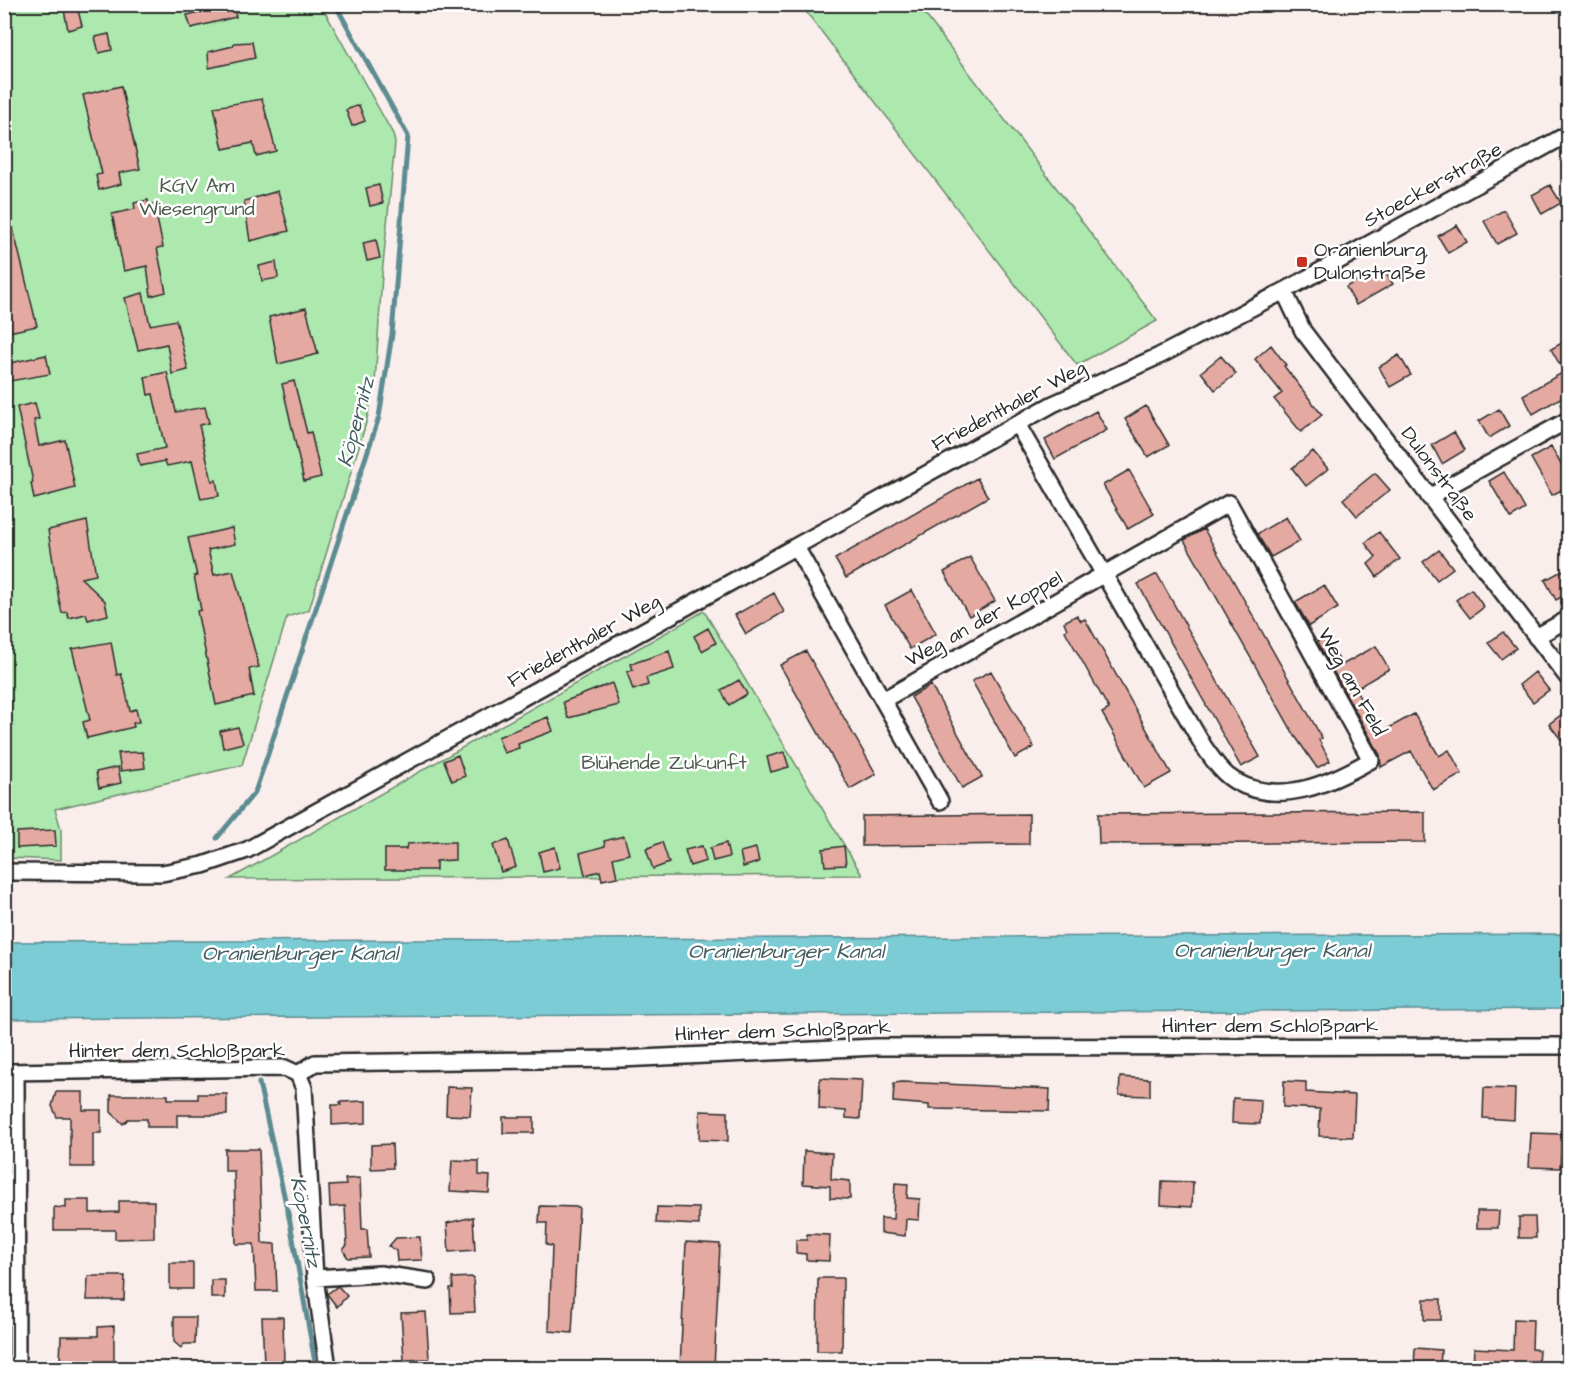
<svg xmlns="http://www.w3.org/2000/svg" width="1573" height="1373" viewBox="0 0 1573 1373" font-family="'Architects Daughter',sans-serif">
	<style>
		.green { fill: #ade9af; stroke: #6c8a6d; stroke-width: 1.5 }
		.water { fill: #7bccd5; stroke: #5b8c91; stroke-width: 1.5 }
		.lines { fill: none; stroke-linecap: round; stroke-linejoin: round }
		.stream { stroke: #5b8c91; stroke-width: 5 }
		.building { fill: #e4aaa2; stroke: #2b2b2b; stroke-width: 1.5 }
		.minor-casing { stroke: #2b2b2b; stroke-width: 20 }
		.minor { stroke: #fff; stroke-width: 15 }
		.poi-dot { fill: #c8321e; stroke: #fff; stroke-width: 2 }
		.labels { text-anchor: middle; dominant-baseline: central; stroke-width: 5; stroke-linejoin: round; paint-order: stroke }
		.street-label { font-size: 20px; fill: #2b2b2b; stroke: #fff }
		.park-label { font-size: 20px; fill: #4c5a4c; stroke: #fff }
		.poi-label { font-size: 20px; fill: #2b2b2b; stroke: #fff; text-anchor: start }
		.water-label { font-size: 21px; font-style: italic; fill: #435b5e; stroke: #fff }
	</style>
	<rect width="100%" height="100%" fill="#faeeec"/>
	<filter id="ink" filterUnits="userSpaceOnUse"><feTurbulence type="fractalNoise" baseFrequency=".0167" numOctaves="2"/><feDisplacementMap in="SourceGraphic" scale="12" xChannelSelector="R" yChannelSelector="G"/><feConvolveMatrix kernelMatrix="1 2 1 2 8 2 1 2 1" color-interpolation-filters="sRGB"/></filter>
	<g filter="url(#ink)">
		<path class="green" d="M4 5H321L393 134 395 143 382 275 375 383 366 423 309 610 287 617 242 765 55 809 61 829V860L10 858 5 835Z
			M801 5H918L1157 321 1077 365Z
			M704 611 862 875 230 879Z
			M4 1082H16L14 1368H5Z"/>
		<path class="water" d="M1568 934V1009L5 1019V942Z"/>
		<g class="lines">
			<path class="stream" d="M217 838 255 792 268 754 379 417 392 334 408 136 335 4
				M259 1083 290 1222 316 1368"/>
		</g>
		<path class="building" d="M233 5 236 17 191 28 187 15Z
			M77 6 82 26 68 30 64 10Z
			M109 34 112 50 99 53 95 37Z
			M252 42 255 58 209 68 208 52 233 46 234 43Z
			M121 86 140 169 119 173 121 184 99 190 96 175 102 174 83 95Z
			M262 99 276 151 256 156 253 143 223 149 214 107Z
			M359 105 365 121 352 126 346 110Z
			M379 185 383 203 370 206 366 188Z
			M1550 185 1561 203 1542 214 1532 195Z
			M278 191 289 231 250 241 244 201Z
			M148 200V205L154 204 163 247 157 248 166 292 151 296 147 266 124 271 112 214 135 209 134 203Z
			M1504 210 1517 233 1497 244 1484 221Z
			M4 216H10L37 326 4 333Z
			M1457 225 1467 242 1448 253 1438 236Z
			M376 240 380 258 367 261 363 243Z
			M276 262 278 278 262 281 259 266Z
			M1385 271 1393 284 1356 305 1346 287 1366 275 1370 280Z
			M143 293 150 325 176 320 188 370 172 374 167 344 138 350 125 298Z
			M306 308 318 354 278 364 269 317Z
			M1569 339V393L1533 414 1523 395 1564 372 1551 349Z
			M1271 345 1286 365 1284 366 1322 415 1301 432 1274 399 1282 393 1255 359Z
			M46 355 50 374 10 381 6 364Z
			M1399 355 1411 375 1390 387 1379 367Z
			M1221 356 1236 374 1215 390 1201 372Z
			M167 372 176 412 205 407 209 423 199 425 212 481 216 480 219 496 201 499 192 461 167 466 165 461 140 466 137 454 165 448 153 394 148 395 145 377Z
			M294 381 307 433 311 432 321 477 304 481 282 384Z
			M35 403 39 419 34 420 39 446 65 440 75 488 34 499 31 483 33 482 17 407Z
			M1146 406 1169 445 1148 457 1125 419Z
			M1499 409 1509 426 1489 438 1479 421Z
			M1096 411 1107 430 1055 459 1045 440Z
			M1454 432 1465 450 1442 464 1432 445Z
			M1551 447 1569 478V486L1552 495 1531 458Z
			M1313 451 1328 469 1306 486 1292 468Z
			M1129 470 1154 514 1128 529 1103 485Z
			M1504 472 1525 509 1511 518 1489 481Z
			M1375 473 1390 490 1357 516 1343 499Z
			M977 478 988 497 846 578 835 559Z
			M1286 517 1300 541 1271 557 1257 534Z
			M87 521 96 575 81 578 105 601 108 615 88 620 86 614 69 618 67 612 62 613 59 600 48 530Z
			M232 528 235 544 208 550 214 575 233 571 259 667 249 669 254 696 216 705 197 611 201 610 194 576H197L188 538Z
			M1204 529 1322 738 1319 740 1330 761 1317 768 1295 736 1184 540Z
			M1379 532 1400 559 1377 577 1368 564 1376 557 1365 543Z
			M1439 550 1453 568 1437 580 1423 562Z
			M970 557 995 601 969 616 944 572Z
			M1569 567V593L1556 600 1545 580Z
			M1157 574 1260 757 1241 767 1138 584Z
			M1324 585 1338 608 1309 626 1295 602Z
			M1471 589 1484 607 1470 618 1456 600Z
			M912 590 936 634 910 649 885 605Z
			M774 593 784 612 746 634 735 615Z
			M1077 615 1081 621 1085 619 1171 773 1144 788 1102 713 1109 709 1065 631 1067 629 1064 622Z
			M708 628 716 643 702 651 694 636Z
			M1503 632 1516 648 1501 659 1488 643Z
			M1326 637 1342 665 1376 646 1389 669 1355 689 1380 733 1414 714 1439 756 1449 750 1462 774 1433 790 1411 751 1381 767 1380 755 1317 642Z
			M111 642 117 675 121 674 124 683 130 711 136 709 139 722 133 723 134 727 87 738 83 722 90 720 72 649Z
			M669 651 674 669 646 678 648 685 633 690 627 672 633 670 631 664Z
			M806 651 876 774 850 789 780 665Z
			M991 671 1034 747 1015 758 972 681Z
			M1535 672 1549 690 1533 702 1519 685Z
			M739 680 747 694 729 705 721 690Z
			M612 683 619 705 568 718 563 702Z
			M931 685 982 777 962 788 911 697Z
			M1569 709V750L1549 724Z
			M548 717 553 731 518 744 519 748 504 753 498 737Z
			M238 727 243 743 223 748 220 731Z
			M143 752 145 768 121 771 118 753Z
			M784 752 789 767 771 772 767 757Z
			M458 755 465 776 452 781 444 761Z
			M118 767 121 783 99 788 96 772Z
			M1425 812V842L1099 844 1098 814Z
			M1029 814V844L862 846V816Z
			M55 830 56 846 17 848V832Z
			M624 836 629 854 613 858 617 877 602 880 600 871 585 875 580 853 605 846 604 841Z
			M508 840 516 867 501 872 493 845Z
			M438 842H455V860L436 861V870H385V849H406L407 844Z
			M662 842 669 863 653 869 646 849Z
			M726 843 729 857 713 861 710 848Z
			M702 846 706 861 690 866 685 850Z
			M844 846 846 865 825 866 823 849Z
			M555 847 560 868 543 872 539 852Z
			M756 848 759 862 743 867 740 852Z
			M1120 1077 1150 1079V1096L1119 1095Z
			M820 1078 862 1080 860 1119 846 1118V1111L819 1109Z
			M1284 1081 1306 1082V1092L1355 1095 1353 1137 1319 1136 1320 1109 1283 1107Z
			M902 1082 1050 1089 1049 1111 929 1109V1105L893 1102 894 1083Z
			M447 1087 472 1088 470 1116 446 1115Z
			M1484 1088 1515 1089 1514 1120 1483 1118Z
			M56 1092H83V1110H101V1133H93V1167H70V1117H57L52 1106Z
			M198 1094H227V1115H177V1127H147V1119H128L123 1124 111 1112V1095H168V1099H198Z
			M1233 1098 1261 1100 1260 1124 1232 1123Z
			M366 1101V1123L332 1125V1105H341L340 1102Z
			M700 1111 728 1112V1141L699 1140Z
			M503 1117H534V1133H503Z
			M1531 1133 1562 1134 1560 1168 1529 1167Z
			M392 1144 393 1168 371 1169V1145Z
			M225 1149H259L262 1243 275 1244 277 1291H256L254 1244H236L234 1171H225Z
			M804 1151 832 1153 831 1179 850 1181V1199L830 1198V1186L803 1184Z
			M452 1160 479 1161V1175L490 1176 489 1193 450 1191Z
			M360 1178 362 1229H367L369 1257 348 1258 343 1250 347 1245 345 1206 330 1207 329 1186 346 1185 345 1179Z
			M1162 1181 1193 1182 1192 1207 1161 1205Z
			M895 1183 908 1184 907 1198 920 1199 919 1220 906 1219 905 1236 881 1233V1218L893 1219Z
			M66 1200H90V1213L119 1212V1201H154V1238L115 1239V1230H54V1207L66 1208Z
			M540 1206 579 1207 572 1333 549 1331 552 1246 546 1245 547 1223H539Z
			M657 1207 699 1208V1225L656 1223Z
			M1477 1211H1499L1498 1228H1477Z
			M473 1217 475 1250 449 1252 447 1223Z
			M1519 1217H1535L1536 1238H1519Z
			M807 1234 830 1235 829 1261 806 1260V1254L796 1253V1240H807Z
			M420 1237 422 1260 397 1261 396 1251 389 1246 396 1238Z
			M686 1242 720 1244 714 1368H680Z
			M170 1263H193V1289H170Z
			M88 1276H125L124 1300H87Z
			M473 1277 475 1312 451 1313 450 1288H453L452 1278Z
			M818 1278H843L842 1351H817Z
			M211 1280H225V1298H211Z
			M338 1286 347 1296 337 1307 327 1294Z
			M1424 1299H1441V1320H1424Z
			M426 1312 429 1359 404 1360 401 1313Z
			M174 1317H196L195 1344H184L181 1348 174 1342Z
			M262 1317H283L284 1365 264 1364Z
			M1514 1319 1533 1320 1532 1349 1539 1350 1538 1365 1497 1363V1368H1473L1474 1348 1513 1350Z
			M114 1326V1362H60L61 1336H98V1327Z
			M1415 1348 1441 1350 1440 1368H1414Z"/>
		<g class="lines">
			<g class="minor-casing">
				<path id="minor" d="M1284 291 1303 331 1568 678
					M1429 497 1568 420
					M796 547 940 801
					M1536 637 1568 619
					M883 700 1229 503 1371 760C1331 783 1280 807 1235 781 1221 773 1213 759 1204 747L1017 424
					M4 872 162 873 203 865 247 850 1053 404 1159 356 1284 291 1568 134
					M4 1072 285 1068 298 1074 315 1063 620 1059 876 1047 1568 1046
					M16 1072 17 1368
					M298 1074 304 1088 315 1278 328 1368
					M315 1278 380 1274 428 1281"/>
			</g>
			<use href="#minor" class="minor"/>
		</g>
	</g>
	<rect class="poi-dot" x="1296" y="256" width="12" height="12" rx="3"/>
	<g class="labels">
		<g class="street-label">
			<text transform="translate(1433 185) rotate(-29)">Stoeckerstraße</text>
			<text transform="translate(1009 406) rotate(-28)">Friedenthaler Weg</text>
			<text transform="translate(1439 474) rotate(53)">Dulonstraße</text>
			<text transform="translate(984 619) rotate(-29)">Weg an der Koppel</text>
			<text transform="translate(584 641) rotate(-29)">Friedenthaler Weg</text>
			<text transform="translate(1352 682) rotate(61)">Weg am Feld</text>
			<text x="1270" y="1026">Hinter dem Schloßpark</text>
			<text transform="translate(783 1031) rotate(-2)">Hinter dem Schloßpark</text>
			<text x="177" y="1051">Hinter dem Schloßpark</text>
		</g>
		<g class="park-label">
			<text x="197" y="186">KGV Am<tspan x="197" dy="23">Wiesengrund</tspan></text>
			<text x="664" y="763">Blühende Zukunft</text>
		</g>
		<g class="poi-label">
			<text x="1314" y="250">Oranienburg,<tspan x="1314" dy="23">Dulonstraße</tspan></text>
		</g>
		<g class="water-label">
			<text transform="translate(356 422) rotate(-75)">Köpernitz</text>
			<text x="1272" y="950">Oranienburger Kanal</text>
			<text x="786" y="951">Oranienburger Kanal</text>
			<text x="300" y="953">Oranienburger Kanal</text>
			<text transform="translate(306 1222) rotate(79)">Köpernitz</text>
		</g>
	</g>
	<rect width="1573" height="1373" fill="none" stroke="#fff" stroke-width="24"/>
	<rect x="12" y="12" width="1549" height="1349" fill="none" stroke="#2b2b2b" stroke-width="2" filter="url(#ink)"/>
</svg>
